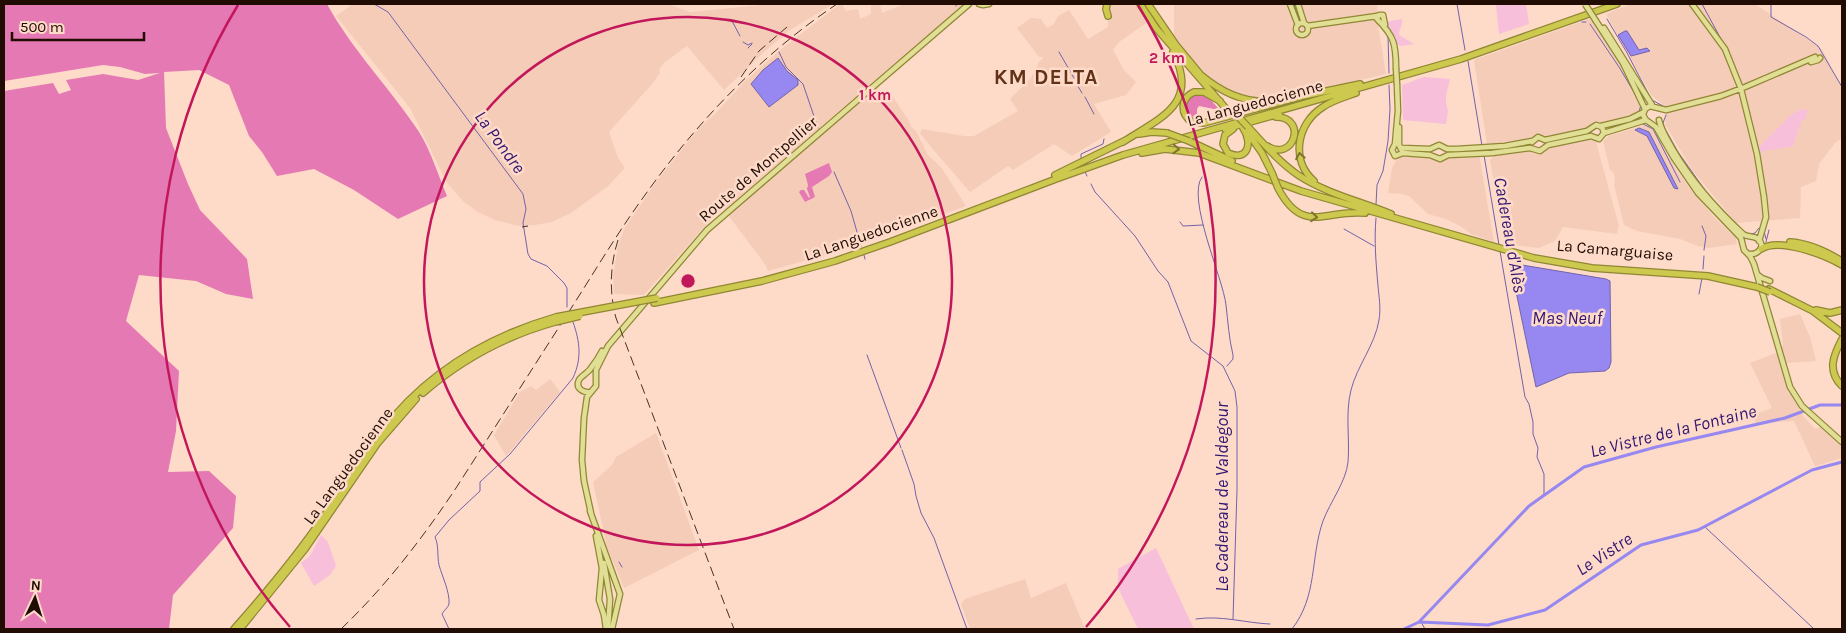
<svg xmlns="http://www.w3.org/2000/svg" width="1846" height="633" viewBox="0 0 1846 633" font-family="Karla,sans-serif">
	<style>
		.built { fill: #f5ccb8 }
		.green { fill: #f8bfdb }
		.forest { fill: #e579b3 }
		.water { fill: #9688f0; stroke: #7363a9 }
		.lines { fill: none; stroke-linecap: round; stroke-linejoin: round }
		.stream { stroke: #7363a9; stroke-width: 1 }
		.river { stroke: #9688f0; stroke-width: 3 }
		.major-casing { stroke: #908734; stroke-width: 7 }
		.highway-casing { stroke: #908734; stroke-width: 8 }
		.major { stroke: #e0df95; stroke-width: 4.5 }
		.highway { stroke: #ccc94e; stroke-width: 5.5 }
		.rail { stroke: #483126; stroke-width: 1; stroke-dasharray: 10 5; stroke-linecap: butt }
		.major-bridge-casing { stroke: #908734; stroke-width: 7; stroke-linecap: butt }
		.highway-bridge-casing { stroke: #908734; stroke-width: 8; stroke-linecap: butt }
		.major-bridge { stroke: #e0df95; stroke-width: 4.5 }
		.highway-bridge { stroke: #ccc94e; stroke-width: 5.5 }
		.oneway { stroke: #7f742c }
		.ring { fill: none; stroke: #c2185b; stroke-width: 2.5 }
		.labels { text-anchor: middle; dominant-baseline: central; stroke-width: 5; stroke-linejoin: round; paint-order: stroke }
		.street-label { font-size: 16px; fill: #200c03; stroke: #fedac8 }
		.water-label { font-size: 18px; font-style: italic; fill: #311671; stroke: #fedac8 }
		.district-label { font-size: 21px; font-weight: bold; letter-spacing: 1px; fill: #623318; stroke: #fedac8 }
		.centre { fill: #c2185b; stroke: #fedac8; stroke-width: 2.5 }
		.ring-label { font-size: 15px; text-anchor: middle; font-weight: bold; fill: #c2185b; stroke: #fedac8; stroke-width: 5; stroke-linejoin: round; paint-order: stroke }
	</style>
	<rect width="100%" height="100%" fill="#fedac8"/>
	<path class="built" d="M353 4H668L690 12 771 4H833L790 30 763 53 724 90 687 46 664 63 659 69 660 73 652 84 609 132 618 158 625 168 608 186 571 213 551 222 535 225 519 226 495 220 478 212 463 201 447 183 410 108 336 16Z
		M840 4H842L846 11 858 9 860 19 871 14V4H880L882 13 905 4H964L819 128V135L875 86 884 96 889 91 909 121 911 127 916 131 928 155 941 167 966 206 851 248 768 271 765 264 722 207 644 295 614 294 613 276 618 246 624 229 656 182 698 129 716 113 745 81 780 50Z
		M1111 4H1138L1148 22 1119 42 1113 50 1124 70 1136 82 1126 95 1094 104 1111 132 1072 156 1054 144 1013 170 1008 166 970 192 930 146 920 133 922 129 964 136H974L1018 111 1010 99 1031 78 1039 62 1044 57H1039L1017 28 1031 18 1041 19 1047 28 1054 24 1058 16 1069 10 1088 39 1108 27V5Z
		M1174 4H1377L1378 25 1386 74 1283 98 1253 100 1226 91 1208 77 1178 43 1174 34Z
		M1631 4H1755L1822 49 1842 89V138L1835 143 1819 164 1816 181 1801 187 1800 218 1736 223 1692 170 1665 124 1666 107 1651 95 1606 14Z
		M1592 18 1620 62 1643 107 1640 112 1603 124 1594 121 1587 128 1567 133 1547 136 1537 134 1530 139 1487 144 1474 60Z
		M1645 125 1653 130 1676 169 1690 189 1714 217 1736 238 1737 244 1708 248 1698 246 1680 239 1637 231 1624 225 1614 185 1615 181 1614 173 1610 170 1603 141 1609 136Z
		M1589 139 1596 142 1619 226 1617 234 1563 227 1555 241 1539 248 1505 244 1490 160 1495 155 1531 151 1536 154H1542L1549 148Z
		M1404 154 1431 156 1439 160 1447 156 1479 154 1494 242 1471 234 1462 227 1446 219 1428 214 1409 196 1403 194 1388 193 1392 168 1398 157Z
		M1800 314 1810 337 1816 361 1787 363 1783 373 1803 416 1815 429 1821 427 1842 446V458L1815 466 1794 421 1756 423 1753 415 1772 408 1750 363 1776 353 1783 345 1780 319Z
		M550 379 560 392 506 456 494 435 520 392 531 386 536 390Z
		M656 433 699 550 624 588 607 547 593 482 612 465 616 457Z
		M1025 579 1031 598 1066 583 1085 629H970L961 604 965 599Z"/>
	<path class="green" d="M1505 4H1526L1529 24 1499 34 1496 5Z
		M1402 19C1403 25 1399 29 1399 35L1414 44 1401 46 1396 44 1385 22Z
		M1424 77 1450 79 1446 96V103L1448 111 1446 124 1403 120 1402 85Z
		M1801 109 1808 110 1805 120H1802L1793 146 1759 152 1758 148 1790 116Z
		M321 535 328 542 336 566 330 575 314 586 301 563 310 556Z
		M1156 548 1194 629H1138L1118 588V569Z"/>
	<path class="forest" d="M4 4H327C352 50 390 88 419 132 431 151 438 175 447 196L398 219 354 190 314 169 277 176 262 152 249 136 229 85 199 70 164 72 166 128 188 184 200 210 247 259 253 299 226 294 196 281 139 275 126 321 179 371 176 431 168 472 209 471 236 496 233 528 173 595 169 629H4V91L53 83 59 94 71 90 66 80 103 74 138 80 160 73 145 74 120 67 103 65 4 81Z
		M1198 94 1208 97 1218 108 1214 109 1199 106 1197 109V116L1191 117 1186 114C1184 103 1187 97 1198 94Z
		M829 163 832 172 829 176 812 187 815 197 805 202 799 192 801 190H804L809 198 810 197 807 189 808 185 805 174Z"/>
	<path class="water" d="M1625 31H1627L1639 50 1647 48 1650 51 1631 56 1618 35Z
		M778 58 787 71 798 80V85L769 107 751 84 763 70Z
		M1639 128 1649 132 1678 189 1674 188 1647 136 1635 130Z
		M1510 263 1606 279 1610 281 1611 362 1609 368 1605 371 1569 373 1536 387Z"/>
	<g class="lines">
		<path class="stream" d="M374 4 388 12 523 194 526 209 523 223 528 254 531 259 547 266 564 283 567 288V307
			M956 4V6
			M1294 4 1299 19
			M1457 4 1465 50
			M1702 4 1721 39
			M1771 4V17L1806 37 1818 46 1842 87
			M1607 19 1626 51 1649 95
			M732 21 740 36
			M1300 21V22
			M1582 22H1586
			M1590 24 1619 67 1638 99
			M1388 35 1389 73
			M743 42 748 45 752 43
			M748 48 752 44
			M779 52 786 67 803 84 818 128
			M1059 52 1074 78
			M1468 61 1482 146
			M1735 68 1738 76
			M1076 83 1082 93
			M1085 97 1094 114
			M1650 99 1663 106
			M1639 112 1641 105
			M1666 115 1663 123 1664 127 1678 152 1707 193
			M1643 124 1653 129 1680 182
			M1484 155 1499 245
			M1081 159V154L1103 144 1104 139
			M834 172 851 211 861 246
			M1085 172 1087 176
			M1202 177C1186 198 1223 278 1226 305 1228 322 1229 339 1233 355V359L1227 366
			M1091 184 1095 192 1135 236 1158 271 1168 282 1191 341 1223 366 1235 391 1237 407V490L1233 619
			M1713 200 1724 212
			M1376 205 1377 185 1383 171 1388 141 1390 109 1389 85
			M1180 222 1183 226 1203 225
			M1702 226 1706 236 1704 250
			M1344 229 1374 246
			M1764 231 1766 239
			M1751 234 1755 233 1759 228
			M1766 242 1769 230
			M1500 251 1525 397 1529 404 1533 422V434L1538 448 1537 457 1544 474V494L1539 498
			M864 255 865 259
			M1703 269 1704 256
			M1699 294 1702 278
			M867 355 901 448
			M902 450 914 484 916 496 921 513 934 538 967 629
			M1705 527 1814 629
			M619 562 622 567
			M1196 619C1221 615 1245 623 1270 624
			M1421 622 1425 629
			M449 629 442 614C444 610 448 608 449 604 450 592 442 576 439 565 437 555 439 546 435 537L449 520 480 491V482L510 454 573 378C582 358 580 342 573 322
			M1292 629C1318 596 1310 558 1323 521 1330 502 1346 482 1348 462 1350 438 1345 414 1351 390 1357 366 1375 345 1379 320 1381 308 1379 297 1378 286 1376 263 1374 241 1376 218"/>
		<path class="river" d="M1419 622 1529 506 1584 467 1656 447 1785 418 1820 405H1842
			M1404 629 1419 622 1488 625 1545 610 1641 545 1698 530 1812 470 1842 462"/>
		<g class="major-casing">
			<path id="major" d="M979 4 983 5 989 4
				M1290 4 1298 25
				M1298 4 1304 23
				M1692 4 1725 49 1741 89 1757 154 1764 197 1766 217 1759 241
				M1377 18 1379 15H1383L1385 25
				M1377 19C1394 36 1396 44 1396 68
				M1596 21 1623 63 1645 109
				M1296 29a6 6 0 1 1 12 0a6 6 0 1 1-12 0Z
				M1307 26 1377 16
				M1604 28 1652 105
				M1815 57 1745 87 1721 96 1666 110 1650 106 1645 109 1643 115 1646 120 1656 127 1674 158 1698 193 1741 238 1744 250 1750 256 1754 264 1790 387 1802 406 1842 442
				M1811 62 1818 60 1820 58
				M1397 85 1398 112
				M1398 110 1395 144 1392 150 1395 156 1403 153 1430 155 1440 159 1448 155 1492 153 1530 148 1540 151 1548 145 1591 136
				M1659 120C1661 130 1667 139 1672 148 1691 181 1715 208 1743 234 1748 238 1753 235 1758 239 1767 247 1757 255 1749 254
				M1601 126 1630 119 1644 112
				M1399 127V145L1402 151
				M1604 133 1646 120
				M1591 136 1599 139 1604 133
				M1545 140 1587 131 1596 125 1602 127 1604 133
				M1532 142 1538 137 1545 140
				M1402 148 1430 149 1439 145 1447 149H1457L1505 146 1532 141
				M1758 275 1762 278 1770 281
				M591 392C584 393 575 389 579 380 581 376 588 373 591 368 595 363 599 357 602 351
				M590 511 620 594 612 629
				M591 513 584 481 582 460 584 418 587 397 596 386V370L608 346 707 230 969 4
				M596 536 602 568 599 600 604 615 606 629
				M604 563 610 599 608 629"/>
		</g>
		<g class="highway-casing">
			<path id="highway" d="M1107 4 1106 9 1108 16
				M1140 4 1156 28 1229 112
				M1148 4 1176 45 1200 74
				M1201 75C1221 92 1246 104 1274 101
				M1220 101 1204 92H1194C1180 98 1180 114 1192 122L1204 123 1303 96 1360 84
				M1248 127C1264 144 1279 162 1298 175 1327 194 1360 201 1391 214
				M1225 129 1279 114
				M1233 129 1225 135 1223 144 1228 153C1248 162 1253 143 1243 128
				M1248 133 1262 153 1272 173
				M1139 134 1152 132 1167 133
				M1189 141 1232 161
				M1123 142C1160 118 1200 104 1173 52
				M1267 146C1294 163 1308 117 1276 117
				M1142 153 1165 149 1199 153 1301 191 1534 258 1592 268 1708 276 1757 287
				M1055 175 1126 140
				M1314 181C1290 160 1297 123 1323 107 1333 100 1345 97 1356 93
				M1278 188C1303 236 1326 209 1365 213
				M1790 242C1807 243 1825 251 1840 260
				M1761 249C1779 237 1825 255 1842 265
				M1769 289 1813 311 1842 333
				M654 303 762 281 835 261 890 242 1056 179 1123 155 1461 59 1617 4
				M1816 310 1830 313 1842 310
				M1842 339C1833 356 1827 371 1842 386
				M423 393C462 359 505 336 555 322
				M234 629C265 594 295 558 322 519 342 490 360 459 382 431 426 374 487 337 556 317
				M240 629 305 549 377 444 416 399"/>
		</g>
		<use href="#major" class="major"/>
		<use href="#highway" class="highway"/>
		<path class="rail" d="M741 77 759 51 787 27
			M522 227 528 226
			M618 240C610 265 609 292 616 318L734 629
			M341 629C385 587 422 539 456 488 494 429 532 369 570 310 595 271 618 232 645 195 697 122 762 54 837 4"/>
		<g class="major-bridge-casing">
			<path id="major-bridge" d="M1585 4 1596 21
				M1396 68 1397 85"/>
		</g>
		<g class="highway-bridge-casing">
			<path id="highway-bridge" d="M1233 111 1248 127
				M1167 133 1189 141
				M1272 173 1278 188
				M1757 287 1770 292
				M556 317 657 298
				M555 322 580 316"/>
		</g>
		<use href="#major-bridge" class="major-bridge"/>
		<use href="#highway-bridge" class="highway-bridge"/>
	</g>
	<defs><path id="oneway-chevron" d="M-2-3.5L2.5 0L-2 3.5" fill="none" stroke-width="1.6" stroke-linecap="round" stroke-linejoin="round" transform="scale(1.25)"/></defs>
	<g class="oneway">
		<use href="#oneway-chevron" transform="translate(1176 149) rotate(3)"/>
		<use href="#oneway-chevron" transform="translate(1300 156) rotate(-100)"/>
		<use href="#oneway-chevron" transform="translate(1314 217) rotate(6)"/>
	</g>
	<g class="ring">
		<circle cx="688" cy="281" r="264"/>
		<path d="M290 627A528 528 0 0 1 238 5M1138 5A528 528 0 0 1 1086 627"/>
	</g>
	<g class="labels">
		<g class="street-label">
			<text transform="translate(1255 103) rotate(-15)">La Languedocienne</text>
			<text transform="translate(758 169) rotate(-41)">Route de Montpellier</text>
			<text transform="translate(871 233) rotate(-19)">La Languedocienne</text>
			<text transform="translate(1615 250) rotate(5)">La Camarguaise</text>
			<text transform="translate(348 466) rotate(-54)">La Languedocienne</text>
		</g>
		<g class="water-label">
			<text transform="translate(500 142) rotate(54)">La Pondre</text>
			<text transform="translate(1510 235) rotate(80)">Cadereau d'Alès</text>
			<text x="1567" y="318">Mas Neuf</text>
			<text transform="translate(1673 431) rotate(-14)">Le Vistre de la Fontaine</text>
			<text transform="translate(1222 497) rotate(-90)">Le Cadereau de Valdegour</text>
			<text transform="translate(1604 554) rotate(-33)">Le Vistre</text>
		</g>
		<g class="district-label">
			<text x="1046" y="77">KM DELTA</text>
		</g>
	</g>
	<circle cx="688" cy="281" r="8" class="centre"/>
	<g class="ring-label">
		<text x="1167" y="63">2 km</text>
		<text x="875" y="100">1 km</text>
	</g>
	<rect width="1846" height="633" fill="none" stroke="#200c03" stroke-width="10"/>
	<g transform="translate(35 598) rotate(4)" stroke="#fedac8" stroke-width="4" paint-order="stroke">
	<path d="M0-4L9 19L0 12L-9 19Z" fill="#200c03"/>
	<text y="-8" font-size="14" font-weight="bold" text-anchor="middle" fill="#200c03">N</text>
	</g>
	<path d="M12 32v8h132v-8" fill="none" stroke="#200c03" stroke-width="2.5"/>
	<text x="20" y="32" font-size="15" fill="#200c03" stroke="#fedac8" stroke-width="4" paint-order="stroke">500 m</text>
</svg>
